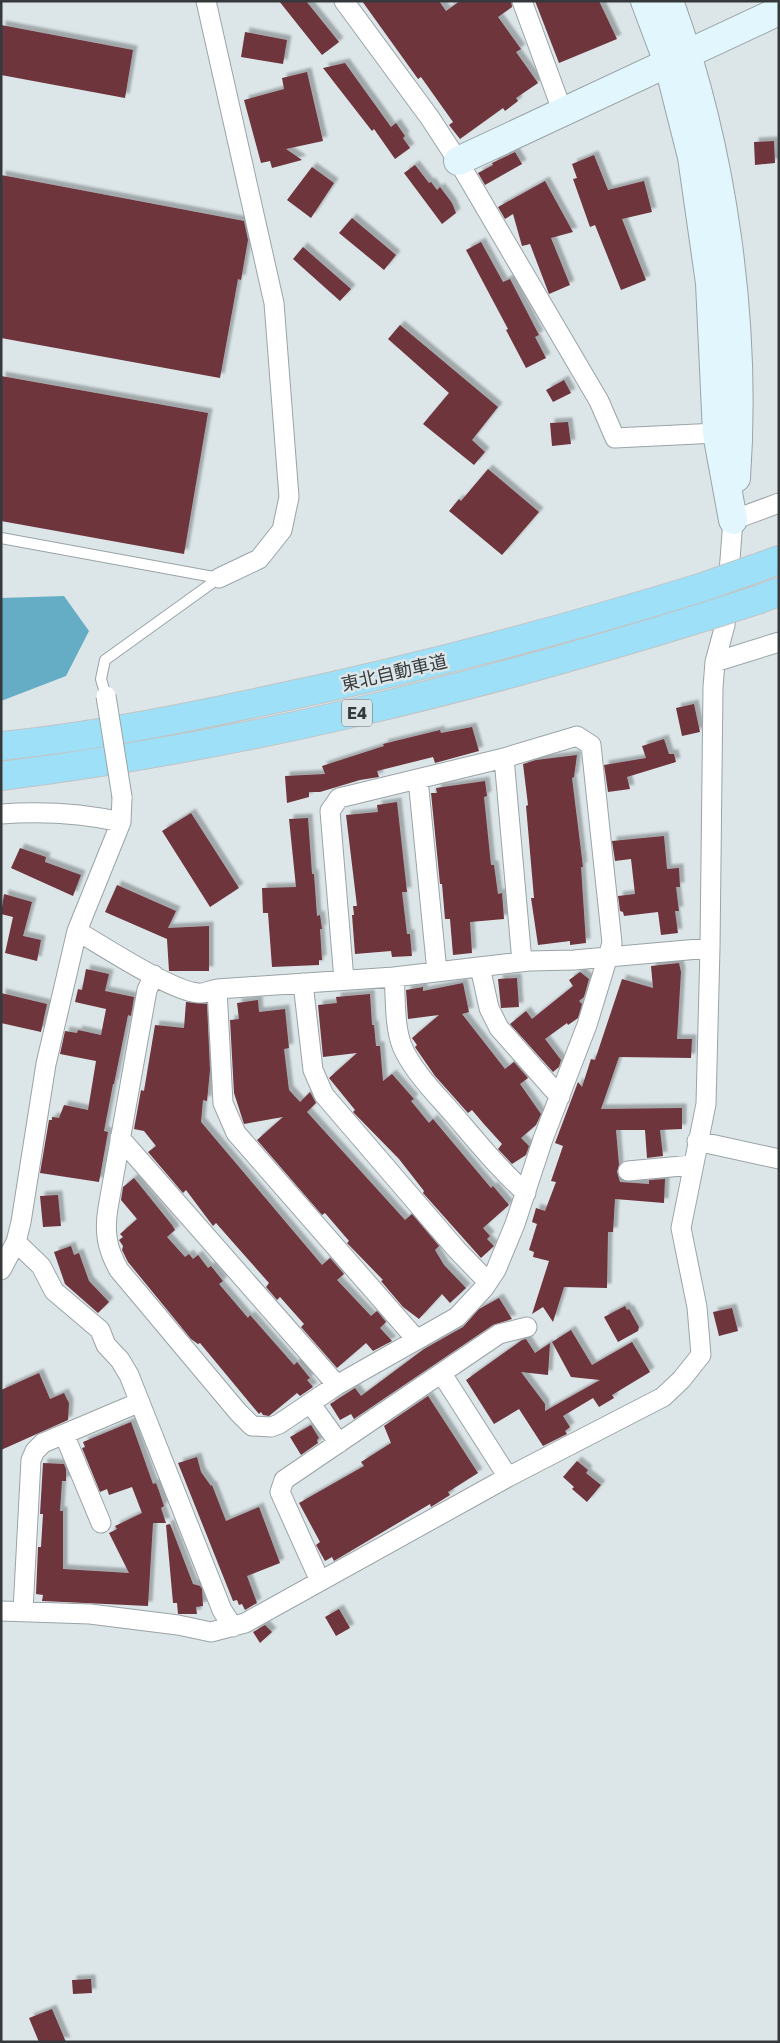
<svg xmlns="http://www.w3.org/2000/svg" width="780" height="2043" viewBox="0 0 780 2043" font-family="'Golos Text','Noto Sans JP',sans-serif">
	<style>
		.forest { fill: #64adc5 }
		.building { fill: #6e343d; filter: url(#shadow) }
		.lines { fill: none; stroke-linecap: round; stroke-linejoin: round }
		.lane-casing { stroke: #9aa3a7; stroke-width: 12 }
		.street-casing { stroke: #9aa3a7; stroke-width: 21 }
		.secondary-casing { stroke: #9aa3a7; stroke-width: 30 }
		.highway-casing { stroke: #c3c4c4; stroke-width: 30 }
		.lane { stroke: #fff; stroke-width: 10 }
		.street { stroke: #fff; stroke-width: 19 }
		.secondary { stroke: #e2f6fd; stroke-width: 28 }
		.highway { stroke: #9ee0f7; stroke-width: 28 }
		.street-bridge-casing { stroke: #9aa3a7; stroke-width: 21; stroke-linecap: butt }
		.highway-bridge-casing { stroke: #c3c4c4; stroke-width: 30; stroke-linecap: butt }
		.street-bridge { stroke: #fff; stroke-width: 19 }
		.highway-bridge { stroke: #9ee0f7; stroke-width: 28 }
		.labels { text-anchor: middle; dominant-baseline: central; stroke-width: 5; stroke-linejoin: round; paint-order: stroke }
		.shield { fill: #dce6e9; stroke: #686d6f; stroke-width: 1 }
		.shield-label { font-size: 16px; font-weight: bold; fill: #36393b }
		.street-label { font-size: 18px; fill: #36393b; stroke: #dce6e9 }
	</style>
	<defs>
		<filter id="shadow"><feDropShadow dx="4.5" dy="-4.5" stdDeviation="1" flood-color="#0004"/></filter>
	</defs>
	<rect width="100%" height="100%" fill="#dce6e9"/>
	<path class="forest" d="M64 596 89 631 66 676 1 701V598Z"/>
	<path class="building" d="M279 1H306L339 42 322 55Z
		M362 1H439L446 11 460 1H511L512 7 498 17 521 49 516 52 538 83 516 98 518 101 505 111 503 108 460 139 449 125 453 122 421 77 418 79Z
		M535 1H599L617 39 559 63Z
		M1 25 133 50 125 98 1 75Z
		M245 32 287 40 283 64 241 57Z
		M345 63 391 127 396 123 405 136 403 138 410 148 395 159 374 129 372 131 323 68Z
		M307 72 323 141 286 149 302 160 272 168 270 161 261 163 244 100 284 89 282 78Z
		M774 141 775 163 755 165 754 142Z
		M515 152 522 164 485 185 478 173 493 165 492 163Z
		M594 155 608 190 644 181 652 212 622 219 646 280 621 290 595 225 590 227 573 179 577 178 572 164Z
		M415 165 429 183 431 182 437 190 440 187 452 203 456 213 442 224 404 173Z
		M312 167 334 183 311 218 287 200Z
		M1 175 244 221 248 240 241 280 238 279 220 378 1 338Z
		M545 181 573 232 551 238 570 285 549 294 530 244 522 246 513 214 505 219 498 207Z
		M352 218 396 255 384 270 339 233Z
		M481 242 503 282 510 279 539 335 535 337 546 358 526 368 506 330 508 329 466 250Z
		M303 247 351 289 340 301 293 259Z
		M400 325 498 407 472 440 485 452 474 465 423 424 449 393 388 339Z
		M1 376 208 413 184 554 1 521Z
		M564 380 571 393 553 402 546 390Z
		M568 422 571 444 552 446 550 423Z
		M488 469 539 512 502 555 449 511 459 499 461 501Z
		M694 704 700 732 682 736 676 708Z
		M472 727 479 751 435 763 433 757 377 771 379 777 360 780 320 792H309V797L287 803 285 776 325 774 322 766 384 746 383 744 440 730 441 733Z
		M664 739 669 754H674L676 762 627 777 630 789 608 792 604 765 646 758 642 746Z
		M577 755 574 777 572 778 583 867H581L586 943 570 945V941L538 945 531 898H534L526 806 528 805 523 764 536 760Z
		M485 781 487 796 484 797 491 865H494L498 894 502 893 504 919 470 922 472 953 453 955 450 919H445L442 884H440L431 793H437L436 788Z
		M397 802 407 892H402L407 934H410L412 956 392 957 391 951 355 954 352 915H354L353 906H357L346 815 378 812 377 805Z
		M191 813 239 888 210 907 162 831Z
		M308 818 312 874H314L317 916 320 915 322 929H320L322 960H319V965L272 967 268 913H263L262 888 296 887 289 819Z
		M664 836 667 869 679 868 680 887H676L679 911H675L678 933 661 935 658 912 624 916 623 912 620 911 618 896 635 894 631 859 615 861 612 841Z
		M20 848 46 857 45 862 81 875 73 896 11 868Z
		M117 885 176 911 168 928 209 926V971H169L167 939 105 912Z
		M4 894 32 902 23 936 41 940 37 961 5 953 13 917 1 914Z
		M679 963 681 972 677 1039H692L691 1058 619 1057 601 1109 682 1108V1129L660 1130 663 1156 647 1158 645 1130H616L619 1165 617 1172 620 1182 649 1184V1180L665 1179 664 1203 615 1199 613 1232H608L607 1288 564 1287 553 1322 543 1307 532 1314 549 1261 533 1257 534 1252 529 1250 537 1224 532 1222 536 1208 545 1211 556 1182 551 1181 563 1146 555 1143 578 1082 582 1087 591 1059 595 1060 622 979 653 988 651 966Z
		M86 969 109 974 105 991 134 997 131 1016 128 1015 114 1084H113L104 1131 108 1132 99 1182 40 1173 49 1120H52V1117L59 1118 64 1105 88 1110 96 1061 60 1054 65 1031 77 1033 78 1030 101 1035 106 1009 75 1002 78 989 82 990Z
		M580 972 589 979 584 997 579 1001 582 1004 578 1018 568 1025 567 1023 545 1039 561 1060 559 1067 553 1072 510 1024 526 1011 532 1019 573 986 569 980Z
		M517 978 519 1007 501 1008 498 979Z
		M463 983 469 1012 462 1014 505 1069 514 1062 528 1078 520 1084 541 1114 536 1125 521 1138 529 1146 526 1155 512 1164 498 1149 502 1144 483 1123 472 1110 468 1113 435 1076 417 1050 415 1047 417 1045 412 1038 439 1015 408 1019 406 990 423 987V991Z
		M1 993 47 1004 41 1032 1 1023Z
		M370 994 372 1025H374L376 1046H380L383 1081 392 1074 414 1099 411 1101 429 1123 433 1119 491 1188 493 1186 509 1205 483 1228 490 1236 487 1239 494 1246 481 1258 423 1193 424 1191 399 1159 353 1112 355 1110 329 1078 357 1053 323 1057 318 1005 337 1003 336 997Z
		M258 1000 259 1012 285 1009 289 1048 284 1049 289 1090 300 1102 310 1092 316 1103 307 1112 405 1220 412 1214 439 1246 435 1250 444 1265 466 1288 450 1303 442 1294 419 1319 403 1307 381 1281 383 1280 347 1243 349 1241 325 1213 322 1215 257 1140 283 1117 244 1124 234 1093 230 1020 239 1019 237 1003Z
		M186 1002 207 1004 210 1070 207 1101 203 1100 201 1122 322 1265 330 1258 344 1274 337 1280 371 1316 377 1311 386 1322 380 1328 392 1341 373 1351 366 1343 337 1368 301 1327 304 1324 280 1297 277 1300 266 1287 269 1283 238 1248 216 1223 213 1226 186 1190 183 1193 148 1152 156 1146 144 1131 134 1129 141 1090 144 1091 155 1025 184 1028Z
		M134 1178 172 1225 175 1230 167 1237 185 1257 189 1254 193 1259 198 1255 208 1268 211 1266 223 1281 219 1284 248 1318 250 1315 294 1365 297 1362 310 1378 307 1380 313 1387 300 1396 297 1393 269 1416 263 1415 261 1412 259 1414 200 1343 198 1344 191 1339 128 1262 122 1250 123 1246 119 1240 123 1237 120 1234 137 1219 121 1200 123 1187Z
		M58 1195 61 1226 43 1227 40 1196Z
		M71 1246 74 1255 79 1253 89 1281 109 1302 98 1313 65 1284 54 1252Z
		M499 1298 512 1319 493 1325 354 1419 351 1414 340 1420 330 1404 355 1388 361 1396 424 1349 463 1327 479 1309Z
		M625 1306 627 1310 629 1309 639 1327 638 1331 618 1342 604 1317Z
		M732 1308 738 1331 719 1336 713 1312Z
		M571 1330 592 1365 632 1342 650 1372 612 1395 614 1398 599 1407 593 1398 563 1416 570 1427 565 1431 567 1434 543 1446 519 1409 494 1424 466 1380 522 1340 526 1339 535 1353 550 1343 548 1375 521 1372 545 1404V1411L600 1380 571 1377 552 1342Z
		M39 1373 50 1399 64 1393 69 1403 68 1420 1 1450V1390Z
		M428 1396 478 1473 448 1492 450 1495 431 1507 430 1504 334 1561 332 1557 325 1561 316 1545 320 1542 299 1503 364 1466 361 1462 391 1443 384 1426Z
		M131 1422 153 1484 156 1483 159 1491 164 1506 161 1508 166 1523H153L148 1606 42 1601 43 1595 36 1594 38 1547H41L43 1514H40L43 1463 64 1464 66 1469V1481H62L60 1511H63V1569L129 1573 109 1533 117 1529 115 1526 142 1513 132 1487 109 1495 107 1489 100 1492 82 1448 85 1447 83 1442Z
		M311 1425 319 1438 317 1440 318 1443 301 1455 290 1437Z
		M197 1457 201 1472 211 1486 212 1485 226 1521 259 1507 280 1563 247 1576 257 1603 245 1610 242 1604 239 1605 237 1600 233 1601 178 1463Z
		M577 1461 588 1470 586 1473 601 1485 587 1502 572 1489 574 1487 563 1477Z
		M170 1524 193 1584 200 1586 202 1589 203 1606 196 1607 197 1614H178L177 1603H173L166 1525Z
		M339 1609 350 1628 336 1636 325 1617Z
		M265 1625 272 1632 260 1643 253 1632Z
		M91 1979 92 1993 73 1994 72 1980Z
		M52 2009 66 2042H39L29 2018Z"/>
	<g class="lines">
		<g class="lane-casing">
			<path id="lane" d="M1 538 219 578
				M106 696 101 679 105 660 219 578"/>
		</g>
		<g class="street-casing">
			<path id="street" d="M206 1 274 303 289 497 282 530 259 559 219 578
				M344 1 430 118 458 161 599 401 615 438 717 433
				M522 1 563 113
				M715 662 779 642
				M504 758 522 962
				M418 779 437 972
				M1 814C43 811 81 813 121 822
				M77 931C103 946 171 991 198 993 204 994 211 990 217 989L394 977 529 961 574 960 710 948
				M480 967 489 1008 499 1028 560 1097
				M154 975 147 990 108 1208C104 1232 107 1249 119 1270L238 1412 252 1426 271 1427 279 1424 337 1385 457 1317 484 1288 496 1270 515 1224 543 1139 587 1025 612 943 591 745 577 736 504 758 339 798 330 811 344 980
				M394 977C396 999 394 1025 402 1046 413 1072 437 1095 455 1116 478 1143 500 1170 526 1193
				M303 983 313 1070 324 1095 457 1250 488 1282
				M217 989 223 1103 236 1133 416 1339
				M120 1138 337 1385
				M697 1141 779 1159
				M628 1171 692 1165
				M16 1242 41 1266 54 1291 100 1330 106 1345 120 1360 129 1375 222 1610 233 1627
				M1 1270 16 1242 21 1222 46 1064 77 931 121 822 122 797
				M442 1374 508 1477
				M310 1403 339 1443
				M64 1434 101 1523
				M320 1581 280 1492 284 1480 499 1334 527 1327
				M1 1611 90 1614 178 1625 211 1632 245 1623 508 1477 663 1397 681 1380 701 1355 697 1307 681 1228 706 1104 710 948 713 687 715 662 725 625 733 520 779 503
				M23 1611 31 1460 35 1451 43 1443 140 1402"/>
		</g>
		<g class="secondary-casing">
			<path id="secondary" d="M645 1 668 62 692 157 710 283 717 433 733 520
				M669 1C723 148 747 323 736 478
				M458 161 779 11"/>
		</g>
		<g class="highway-casing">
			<path id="highway" d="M757 568 779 560
				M760 599 779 592
				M1 746C91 737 181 719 269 700 416 669 560 631 703 587
				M1 776C242 746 473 689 704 617"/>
		</g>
		<use href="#lane" class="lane"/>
		<use href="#street" class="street"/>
		<use href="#secondary" class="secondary"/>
		<use href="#highway" class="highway"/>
		<g class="street-bridge-casing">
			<path id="street-bridge" d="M106 696 122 797"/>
		</g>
		<g class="highway-bridge-casing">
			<path id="highway-bridge" d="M703 587 757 568
				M704 617 760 599"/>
		</g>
		<use href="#street-bridge" class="street-bridge"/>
		<use href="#highway-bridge" class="highway-bridge"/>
	</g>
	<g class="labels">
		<rect class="shield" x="342" y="699.5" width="30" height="27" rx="4"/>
		<g class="shield-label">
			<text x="357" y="713">E4</text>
		</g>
		<g class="street-label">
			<text transform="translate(394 672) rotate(-13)">東北自動車道</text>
		</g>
	</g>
	<rect width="780" height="2043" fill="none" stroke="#36393b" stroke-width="5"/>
</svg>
